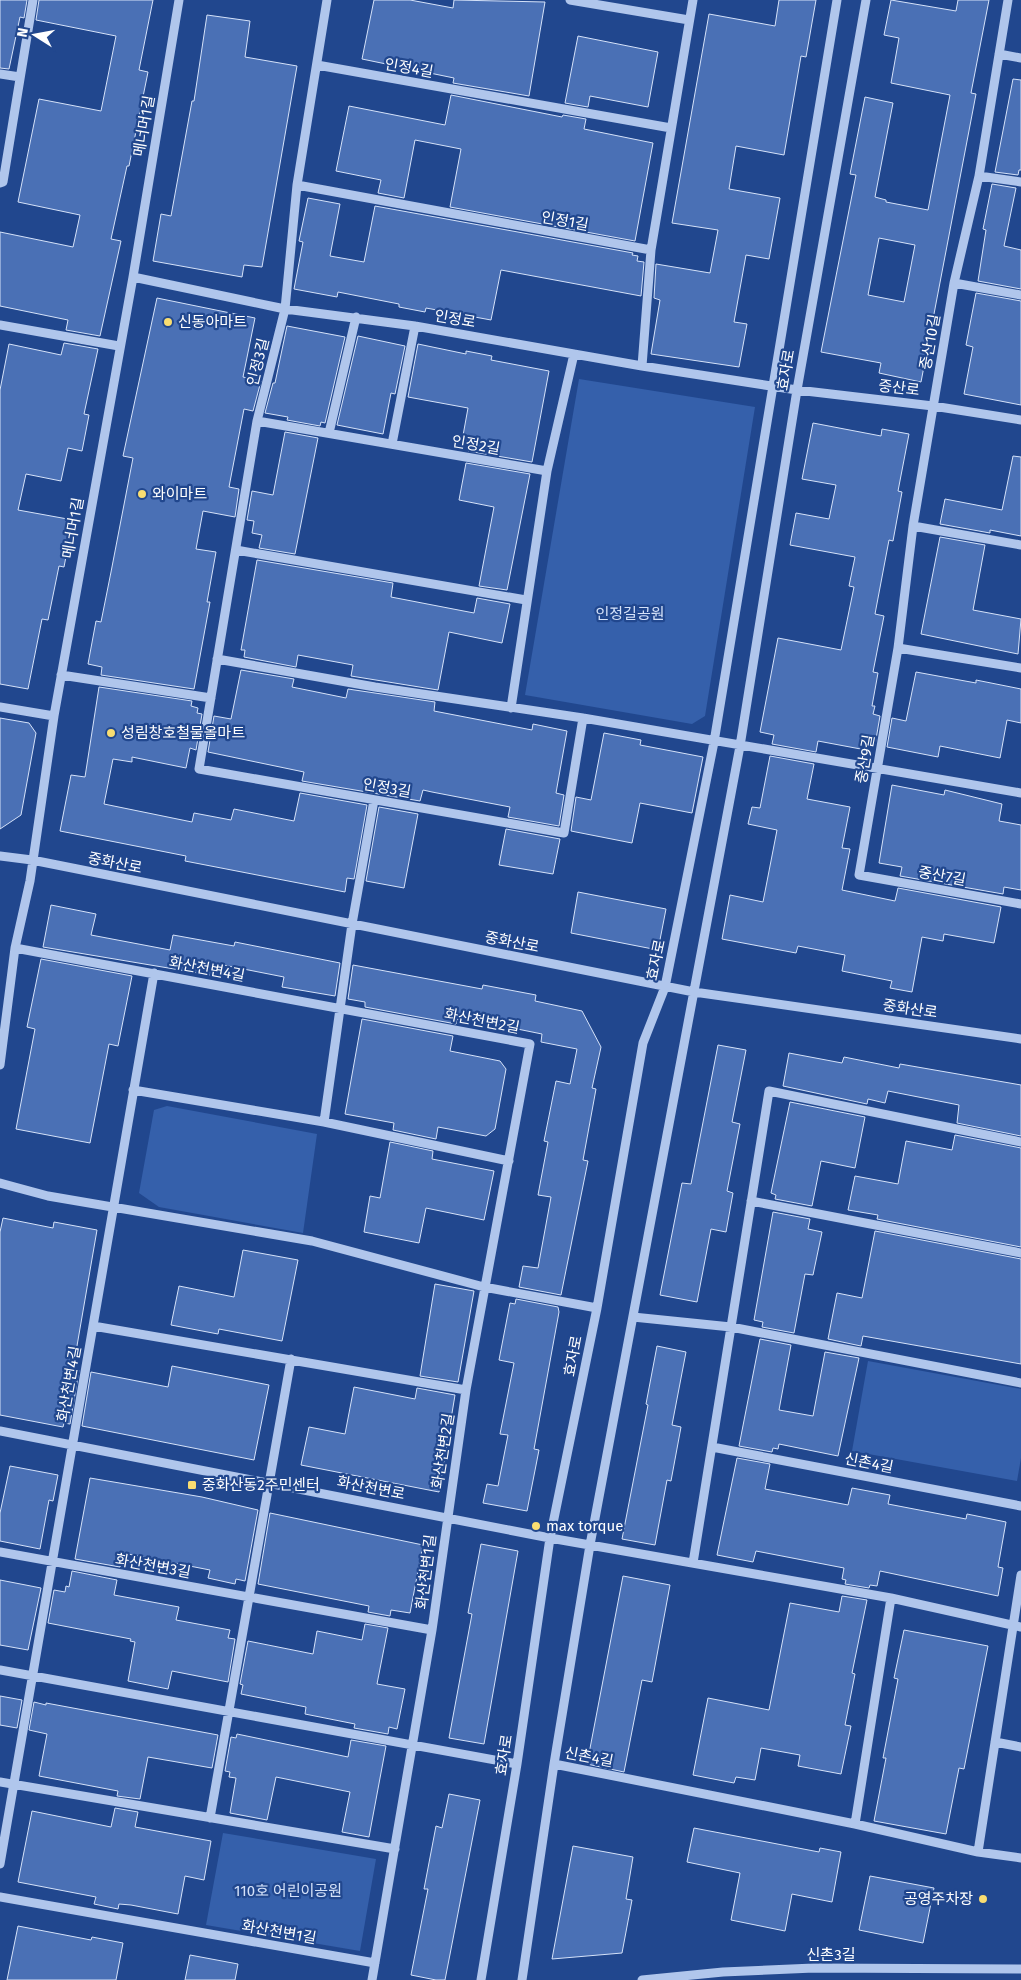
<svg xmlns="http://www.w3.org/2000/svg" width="1021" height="1980" viewBox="0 0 1021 1980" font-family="'Fira Sans','Noto Sans KR',sans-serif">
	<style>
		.green { fill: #3560ab }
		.building { fill: #4a70b5; stroke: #d5e2f9; fill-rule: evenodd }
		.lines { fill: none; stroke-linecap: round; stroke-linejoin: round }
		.minor { stroke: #b0c6ec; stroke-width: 9 }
		.poi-dot { fill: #f9dd71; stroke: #21478e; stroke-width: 2 }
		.labels { text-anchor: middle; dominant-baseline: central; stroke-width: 4.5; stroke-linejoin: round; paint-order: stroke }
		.street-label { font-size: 15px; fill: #fff; stroke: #21478e }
		.poi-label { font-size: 15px; fill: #fff; stroke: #21478e; text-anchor: start }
		.park-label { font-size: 15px; fill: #d5e2f9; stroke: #21478e }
	</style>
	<rect width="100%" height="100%" fill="#21478e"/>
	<path class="green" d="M579 379 755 407 705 716 692 724 525 695Z
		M167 1106 317 1134 303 1233 159 1207 139 1193 154 1110Z
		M868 1361 1021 1389V1458L1017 1481 852 1451Z
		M223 1833 376 1859 360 1951 206 1925Z"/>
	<path class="building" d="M0 0H27L24 18 20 17 9 69 0 68Z
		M39 0H153L139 70 148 72 129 166H127L111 239 121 241 100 336 66 330 68 320 0 306V232L73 247 80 215 18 202 39 99 101 111 116 36 36 20Z
		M374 0H410L453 8 454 0 545 2 529 96 453 83 454 78 362 59Z
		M779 0H816L806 57 801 56 784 155 736 146 729 189 780 198 769 259 746 255 734 322 747 324 739 367 651 354 660 300 654 298 656 264 710 273 718 230 672 223 709 14 775 26Z
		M891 0 956 11 958 0H989L971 93 976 94 921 382 879 373 881 363 821 352 856 175 850 174 865 97 893 103 875 197 886 200V202L928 210 950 95 891 83 899 38 884 35ZM879 238 915 245 904 302 868 295Z
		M207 15 250 21 245 57 297 66 262 267 244 265 242 277 153 261 161 214 171 216 192 101H194Z
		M578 36 658 52 648 107 590 96 588 107 565 103Z
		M1013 79 1021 80V170H1019L1018 175 995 172Z
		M451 95 562 117 563 115 586 119 584 129 653 143 635 241 450 207 461 149 415 140 404 198 378 193 381 180 336 171 349 106 445 125Z
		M992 184 1016 188 1004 246 1021 250V289L978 281 986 230 983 229Z
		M308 198 340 204 330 256 364 262 375 206 633 253 632 255 638 256 637 261 644 262 641 296 501 270 491 320 426 308 425 312 399 307V304L338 292 337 297 294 289 303 242 299 241Z
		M976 293 1021 301V405L964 394 973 347 966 345Z
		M157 298 255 318 243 377 261 381 253 411 244 409 229 487 239 489 235 517 203 511 196 549 216 552 207 602H210L194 689 101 675 102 667 88 664 96 621 101 622 111 572 133 458 123 456Z
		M287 326 345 337 325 423 321 422 320 426 287 420 288 417 265 413 273 383H275Z
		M358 336 405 346 395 394 391 393 383 434 337 425Z
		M64 343 98 349 84 414 89 415 82 451 68 448 61 481 26 474 18 510 73 520 64 567 59 566 48 620 42 619 28 689 0 684V390L9 344 61 355Z
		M418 344 466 354V351L492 356 491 360 549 371 532 462 468 451 470 443 462 441 468 408 408 397Z
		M813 423 881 436 882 429 909 434 898 491 902 492 893 541 889 540 875 614 884 616 873 672 878 673 872 706H875L873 714 880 716 875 745 867 744 866 750 818 741 816 752 772 744 774 735 760 732 778 638 841 650 854 587 849 586 855 557 790 545 796 513 829 519 836 485 802 479Z
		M285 432 318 438 295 554 259 548 262 535 252 533 254 521 247 520 252 491 273 495Z
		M1013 456 1021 457V536L990 530V533L940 524 945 499 1002 510Z
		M466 463 530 474 507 590 479 586 494 507 459 500Z
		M940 537 985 545 973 610 1021 619 1018 654 921 634Z
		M257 560 393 583 391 597 474 613 477 598 510 604 502 643 449 632 438 690 351 676 353 665 298 655 296 667 244 657 245 650H241Z
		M241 670 294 679 292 687 346 698 348 689 435 702 434 711 532 730 533 724 567 731 556 793 564 795 559 826 508 817 510 807 432 792 423 790 420 801 302 781 304 772 208 752 214 716 231 719Z
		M916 672 976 683V680L1021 689V723L1007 720 1000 758 940 746 938 757 887 747 892 718 906 721Z
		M99 687 192 701 191 706 198 708 197 713 202 714 196 750 190 748 186 768 132 757V762L113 759 104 804 192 822 194 813 231 820 234 809 294 821 300 793 367 805 354 879 347 878 345 892 185 861 186 856 60 831 71 775 85 777Z
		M0 718 29 723 36 733 21 815 0 829Z
		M604 733 641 740 640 745 703 757 692 813 640 803 632 843 571 831 576 797 591 800Z
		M770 756 814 764 807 799 850 807 842 848 850 849 842 890 895 901 898 888 1001 907 994 943 944 934 943 941 922 937 912 992 890 988 892 981 842 971 845 955 798 946 796 953 722 939 730 895 763 902 777 830 748 824 752 807 760 808Z
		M892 785 944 795 945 790 1002 804 999 821 1021 825V890L1004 887 1003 894 900 876 902 867 879 863Z
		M379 807 418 814 404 888 366 881Z
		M506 829 560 839 553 874 499 865Z
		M578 892 666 909 658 950 571 933Z
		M51 905 96 914 91 935 170 950 173 935 234 946 235 942 340 963 335 996 282 987 284 977 218 964 216 976 43 947Z
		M41 959 132 976 118 1046 109 1044 90 1143 16 1129 35 1029 27 1027Z
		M353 965 482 989 483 985 536 995 535 1001 582 1011 601 1047 592 1088 596 1089 583 1160 588 1161 561 1295 519 1287 523 1266 538 1268 551 1197 538 1195 548 1142 544 1141 556 1081 570 1084 577 1049 541 1042 542 1034 463 1018 462 1021 457 1019 456 1024 365 1007V1002L348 999Z
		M362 1019 453 1036 450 1051 500 1061 506 1069 495 1129 486 1136 438 1127 436 1139 393 1130 394 1123 345 1114Z
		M718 1045 746 1050 732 1122 740 1124 727 1191 733 1193 726 1232 711 1229 697 1302 660 1295 682 1183 691 1184Z
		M789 1053 842 1063 844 1057 899 1068 900 1064 1021 1085V1136L957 1123 959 1105 888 1091 885 1103 868 1099 867 1104 783 1086Z
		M790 1102 865 1117 855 1168 821 1161 812 1206 775 1199 776 1195 771 1193Z
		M955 1135 1021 1148V1247L877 1219 878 1215 848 1210 855 1176 898 1184 906 1141 952 1150Z
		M390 1142 433 1151 432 1159 494 1171 484 1220 426 1208 419 1243 364 1232 370 1196 380 1198Z
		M773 1212 810 1219 808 1229 822 1232 813 1275 805 1274 794 1333 762 1327 763 1322 754 1320Z
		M3 1218 53 1228 54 1222 97 1230 73 1369 79 1370 70 1424 64 1423 63 1427 0 1415V1232Z
		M875 1231 1021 1259V1364L863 1336 861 1346 828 1339 837 1293 862 1298Z
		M243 1250 298 1260 282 1341 219 1329 218 1334 171 1325 179 1286 234 1297Z
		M435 1284 474 1291 458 1382 420 1376Z
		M516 1299 558 1307 559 1312 534 1449 539 1450 527 1511 483 1503 487 1484 498 1486 508 1435 500 1434 514 1363 499 1360 510 1303 515 1304Z
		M760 1339 791 1345 779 1410 813 1416 825 1352 859 1358 838 1456 779 1444 778 1449 773 1448 772 1452 739 1446Z
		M657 1346 686 1352 672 1425 681 1427 671 1481 667 1480 655 1545 622 1539 648 1405 646 1404Z
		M172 1366 269 1385 254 1460 82 1426 91 1372 168 1387Z
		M354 1387 415 1399 417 1388 455 1395 439 1492 301 1465 309 1427 345 1434Z
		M737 1458 770 1464 765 1489 848 1505 852 1488 890 1495 888 1504 966 1519 967 1514 1006 1522 998 1567 1003 1568 998 1596 880 1571 877 1586 870 1585 869 1588 845 1584 846 1580 842 1579 844 1568 756 1551 753 1562 717 1555Z
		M10 1466 58 1475 53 1501 49 1500 40 1549 0 1541V1513Z
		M90 1478 202 1497 258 1510 245 1581 236 1579 235 1584 208 1578 210 1570 123 1553 120 1567 75 1559Z
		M270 1513 423 1545 410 1613 391 1610 390 1616 368 1612 369 1606 258 1584Z
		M481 1544 518 1551 484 1744 449 1738 472 1614 468 1613Z
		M72 1571 117 1580 114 1595 179 1607 176 1620 230 1630 228 1638 235 1639 228 1682 172 1671 168 1689 128 1681 135 1642 130 1641 131 1639 48 1623 54 1590 65 1592 66 1586 69 1587Z
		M623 1576 670 1585 652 1682 642 1680 624 1772 587 1764Z
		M0 1580 41 1588 28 1650 0 1645Z
		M842 1596 867 1600 852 1673 855 1674 845 1725 851 1726 841 1774 798 1766 800 1755 761 1748 755 1780 736 1777 734 1783 693 1775 708 1698 769 1710 790 1603 839 1612Z
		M365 1624 388 1628 377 1684 405 1689 397 1729 389 1727 388 1734 354 1728 355 1724 305 1714 306 1707 241 1694 243 1685 240 1684 248 1641 313 1654 317 1631 362 1640Z
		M904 1630 988 1646 964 1769 959 1768 946 1834 874 1821 886 1758H883L898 1679 894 1678Z
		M0 1696 22 1700 17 1728 0 1725Z
		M34 1702 46 1705V1703L218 1735 212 1768 148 1757 140 1799 117 1796 118 1791 39 1776 47 1734 29 1730Z
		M237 1734 348 1757 351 1740 386 1746 369 1837 342 1832 350 1792 276 1777 267 1820 230 1813 236 1778 229 1777 230 1772 225 1771 231 1737 236 1738Z
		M449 1794 480 1800 445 1980H436L411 1975 428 1889H424L436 1826 442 1828Z
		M115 1808 138 1812 135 1827 211 1841 204 1880 185 1876 178 1914 131 1905 119 1904 118 1909 94 1904 96 1897 18 1882 32 1811 111 1827Z
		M694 1828 819 1852 820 1848 841 1852 832 1902 792 1894 785 1931 731 1920 740 1873 687 1862Z
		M573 1846 633 1857 626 1899 632 1900 622 1953 552 1959Z
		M870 1876 934 1888 923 1943 859 1930Z
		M18 1926 91 1940 92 1937 123 1943 116 1980H7Z
		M190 1955 238 1964 235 1980H185Z"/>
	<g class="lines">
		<path class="minor" d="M327 0 297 185 285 309 257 421 199 769 564 833 583 718
			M570 0 689 20
			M1008 0 979 176 954 283 913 526 898 648 859 875 1021 904
			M999 54 1021 58
			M317 65 671 128
			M0 74 20 77
			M979 176 1021 182
			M0 183 3 182 33 0
			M297 185 651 250
			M133 277 285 309 415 326 642 366 797 390 933 406 1021 420
			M954 283 1021 295
			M0 325 119 346
			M642 366 651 250 693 0
			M257 421 547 471
			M329 433 356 317
			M392 444 415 326
			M913 526 1021 545
			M236 550 526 600
			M898 648 1021 668
			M217 659 375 687 583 718 1021 793
			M61 675 211 698
			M0 707 54 716
			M511 708 547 471 574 354
			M0 856 32 860 694 992 1021 1039
			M15 948 530 1044 466 1390 432 1630 372 1980
			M0 1065 15 948 30 881 54 716 133 277 179 0
			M133 1090 324 1122 509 1161
			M324 1122 352 924 374 800
			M0 1183 48 1196 312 1241 484 1287 597 1308
			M751 1201 1021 1253
			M633 1317 731 1327 1021 1383
			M93 1326 466 1390
			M0 1431 550 1538 891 1598 1021 1627
			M712 1447 1021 1506
			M0 1552 432 1630
			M693 1563 769 1091 1021 1142
			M0 1670 517 1764
			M995 1742 1021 1747
			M554 1764 855 1824 978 1852 1021 1858
			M0 1782 395 1849
			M210 1818 291 1359
			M855 1824 891 1598
			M978 1852 1021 1575
			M0 1864 154 973
			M0 1897 375 1963
			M481 1980 517 1764 550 1538 597 1308 643 1043 665 987 714 742 837 0
			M522 1980 554 1764 590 1545 740 746 797 390 866 0
			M642 1980 723 1972 814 1968 1021 1969"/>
	</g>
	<g class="poi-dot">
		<circle cx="168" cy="322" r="5"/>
		<circle cx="142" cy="494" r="5"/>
		<circle cx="111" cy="733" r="5"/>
		<rect x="187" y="1480" width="10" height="10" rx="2.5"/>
		<circle cx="536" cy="1526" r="5"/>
		<circle cx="983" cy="1899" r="5"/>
	</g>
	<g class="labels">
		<g class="street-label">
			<text transform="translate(409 68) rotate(10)">인정4길</text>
			<text transform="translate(144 126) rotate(-80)">메너머1길</text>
			<text transform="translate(565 221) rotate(10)">인정1길</text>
			<text transform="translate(455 319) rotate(10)">인정로</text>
			<text transform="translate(930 342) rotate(-80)">중산10길</text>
			<text transform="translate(258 362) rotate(-76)">인정3길</text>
			<text transform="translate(786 370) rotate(-80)">효자로</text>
			<text transform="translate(899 388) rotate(7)">중산로</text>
			<text transform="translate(476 445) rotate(10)">인정2길</text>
			<text transform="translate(73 528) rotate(-80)">메너머1길</text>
			<text transform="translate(865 759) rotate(-80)">중산9길</text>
			<text transform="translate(387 788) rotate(10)">인정3길</text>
			<text transform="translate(115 863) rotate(11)">중화산로</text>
			<text transform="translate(942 876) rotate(10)">중산7길</text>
			<text transform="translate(512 942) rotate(11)">중화산로</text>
			<text transform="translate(656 960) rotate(-78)">효자로</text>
			<text transform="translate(207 969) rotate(11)">화산천변4길</text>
			<text transform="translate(910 1009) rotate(8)">중화산로</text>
			<text transform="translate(482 1021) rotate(11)">화산천변2길</text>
			<text transform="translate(573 1356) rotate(-79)">효자로</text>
			<text transform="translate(69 1384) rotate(-80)">화산천변4길</text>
			<text transform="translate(443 1451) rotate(-81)">화산천변2길</text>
			<text transform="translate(869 1463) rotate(11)">신촌4길</text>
			<text transform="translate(371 1488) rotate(11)">화산천변로</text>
			<text transform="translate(153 1566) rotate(10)">화산천변3길</text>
			<text transform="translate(426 1572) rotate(-83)">화산천변1길</text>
			<text transform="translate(504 1755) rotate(-81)">효자로</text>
			<text transform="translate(589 1757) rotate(11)">신촌4길</text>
			<text transform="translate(279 1932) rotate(10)">화산천변1길</text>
			<text x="831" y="1955">신촌3길</text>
		</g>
		<g class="poi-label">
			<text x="178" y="322">신동아마트</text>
			<text x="152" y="494">와이마트</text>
			<text x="121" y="733">성림창호철물올마트</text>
			<text x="202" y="1485">중화산동2주민센터</text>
			<text x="546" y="1526">max torque</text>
			<text x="973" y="1899" text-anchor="end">공영주차장</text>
		</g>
		<g class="park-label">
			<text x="630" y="614">인정길공원</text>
			<text x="288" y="1891">110호 어린이공원</text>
		</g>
	</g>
	<g transform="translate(35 35) rotate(281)" stroke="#21478e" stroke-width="4" paint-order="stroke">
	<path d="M0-4L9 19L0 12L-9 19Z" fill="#ffffff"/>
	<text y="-8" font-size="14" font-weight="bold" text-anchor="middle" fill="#ffffff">N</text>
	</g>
</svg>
